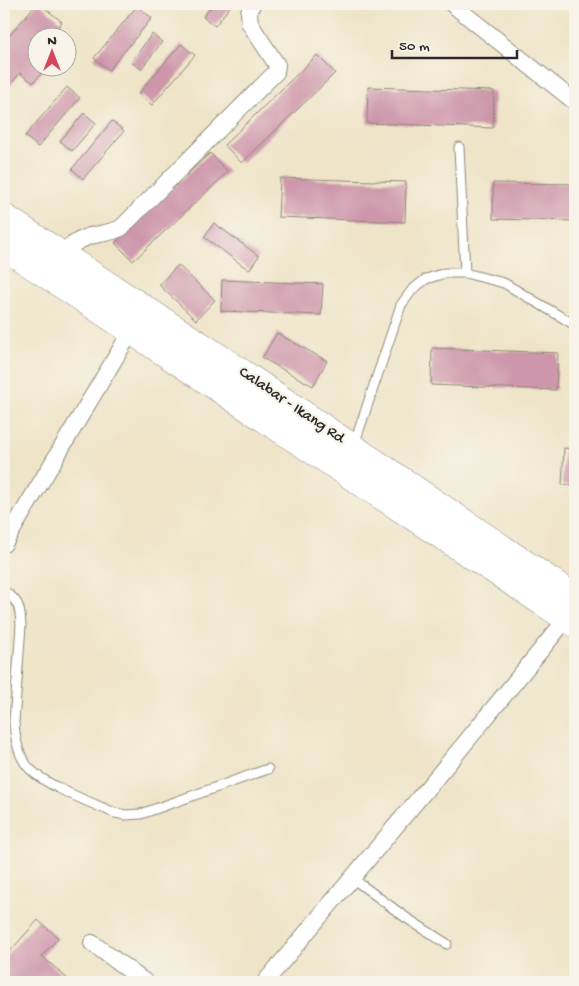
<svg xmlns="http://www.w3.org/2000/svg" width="579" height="986" viewBox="0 0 579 986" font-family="'Gochi Hand',sans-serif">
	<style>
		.building { fill: #cd96ab }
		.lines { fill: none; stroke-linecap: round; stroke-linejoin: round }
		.service-casing { stroke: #8d887a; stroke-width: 11 }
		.minor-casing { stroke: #8d887a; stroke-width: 18 }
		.trunk-casing { stroke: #8d887a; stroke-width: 29 }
		.service { stroke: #fff; stroke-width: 9 }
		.minor { stroke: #fff; stroke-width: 16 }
		.trunk { stroke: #fff; stroke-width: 28 }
		.labels { text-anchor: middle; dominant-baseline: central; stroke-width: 4.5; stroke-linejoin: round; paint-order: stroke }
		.street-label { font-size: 16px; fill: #2b2b2b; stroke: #f7f3e8 }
	</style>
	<rect width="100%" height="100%" fill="#f7f3e8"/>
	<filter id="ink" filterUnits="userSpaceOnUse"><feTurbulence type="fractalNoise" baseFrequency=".02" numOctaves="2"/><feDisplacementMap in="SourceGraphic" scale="10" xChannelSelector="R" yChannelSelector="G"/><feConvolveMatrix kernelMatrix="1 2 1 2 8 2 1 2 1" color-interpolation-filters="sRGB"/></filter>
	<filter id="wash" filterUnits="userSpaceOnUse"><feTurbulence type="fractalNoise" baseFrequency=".0096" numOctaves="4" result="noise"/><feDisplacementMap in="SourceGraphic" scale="20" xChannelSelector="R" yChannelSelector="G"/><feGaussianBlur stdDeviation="1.12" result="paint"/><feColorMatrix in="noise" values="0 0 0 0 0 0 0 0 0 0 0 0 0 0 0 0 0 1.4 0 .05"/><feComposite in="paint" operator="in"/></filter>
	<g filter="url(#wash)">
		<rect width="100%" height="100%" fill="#efe4c8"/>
		<g id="blocks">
			<path class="building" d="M36 4H40L62 22 49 38H38V51L35 54 38 56V68H46L33 83 20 73 4 93V42Z
				M213 4H232L215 26 203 17Z
				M137 6 152 18 109 70 94 58Z
				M152 34 162 42 141 69 131 62Z
				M181 44 195 55 152 105 138 94Z
				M317 55 335 73 242 163 224 145Z
				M67 87 80 98 38 147 25 136Z
				M368 87 494 91 493 128 367 123Z
				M84 113 96 123 72 151 60 141Z
				M112 121 124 131 83 179 72 169Z
				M210 153 228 172 133 261 115 243Z
				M280 178 406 182 405 222 278 217Z
				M493 183 575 184V221L493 219Z
				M214 223 259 256 249 270 204 237Z
				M178 265 215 300 196 320 159 285Z
				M222 280 323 284 321 315 221 311Z
				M277 333 327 361 313 386 262 358Z
				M432 348 558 353 556 390 431 385Z
				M564 448 575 449V486L562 485Z
				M38 920 58 938 42 956 71 982H4V958Z"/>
		</g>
	</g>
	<g filter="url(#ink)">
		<use href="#blocks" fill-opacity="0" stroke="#8d887a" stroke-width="1"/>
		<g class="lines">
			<g class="service-casing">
				<path id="service" d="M459 147 465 273
					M354 445 401 305 412 290 426 279 445 273H465L504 283 575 325
					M4 591C19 601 20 607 21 625L14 722C15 738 18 757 30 769 46 786 92 803 115 813L126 815 141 814 268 769
					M352 878 405 917 447 944"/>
			</g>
			<g class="minor-casing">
				<path id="minor" d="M452 4 575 102
					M59 254C69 247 79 239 90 236 101 233 111 233 121 228L276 72 277 65 250 24 249 12 252 4
					M4 544 132 330
					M92 943 145 982
					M265 982 461 748 567 618"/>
			</g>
			<g class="trunk-casing">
				<path id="trunk" d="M4 218 222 360 575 598
					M4 246 575 623"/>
			</g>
			<use href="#service" class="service"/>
			<use href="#minor" class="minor"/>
			<use href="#trunk" class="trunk"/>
		</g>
	</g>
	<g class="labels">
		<g class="street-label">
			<text transform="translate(291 406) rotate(34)">Calabar - Ikang Rd</text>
		</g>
	</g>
	<rect width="579" height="986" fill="none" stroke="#f7f3e8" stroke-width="20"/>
	<g transform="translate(52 52)"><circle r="24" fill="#f7f3e8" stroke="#a5a39c"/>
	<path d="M0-4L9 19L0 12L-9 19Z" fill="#d1495b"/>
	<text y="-8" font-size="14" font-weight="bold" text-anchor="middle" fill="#2b2b2b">N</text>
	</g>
	<path d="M392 50v8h125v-8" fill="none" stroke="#2b2b2b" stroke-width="2.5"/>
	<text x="399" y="50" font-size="15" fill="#2b2b2b" stroke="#f7f3e8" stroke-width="4" paint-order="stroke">50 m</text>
</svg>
